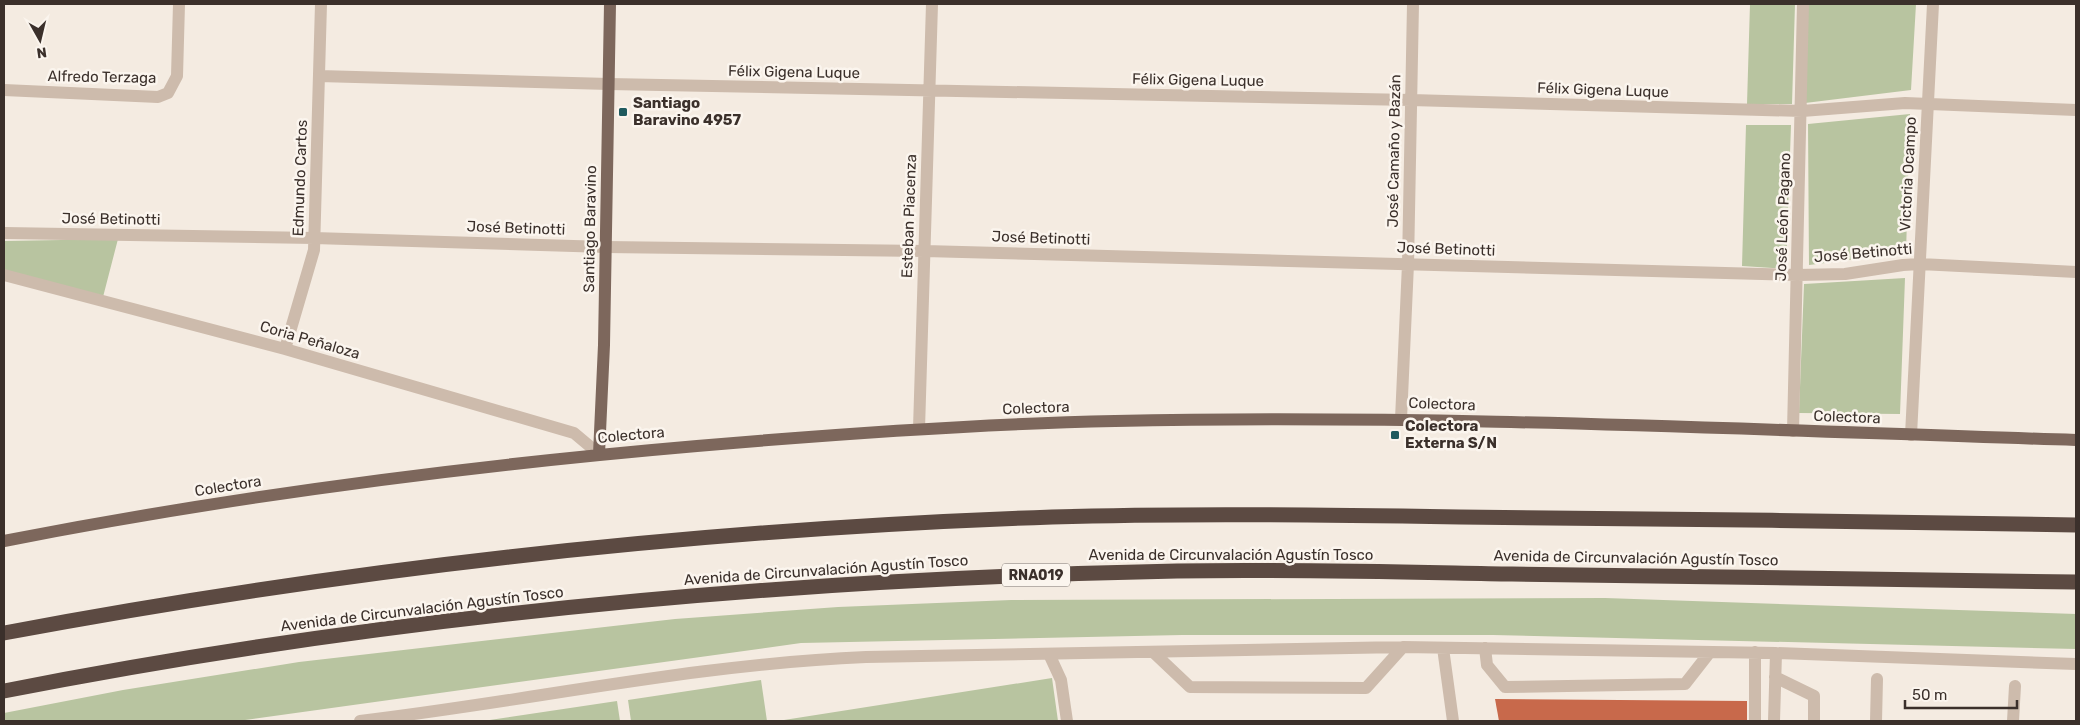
<svg xmlns="http://www.w3.org/2000/svg" width="2080" height="725" viewBox="0 0 2080 725" font-family="Rubik,sans-serif">
	<style>
		.green { fill: #b8c4a0 }
		.building { fill: #c8694b }
		.lines { fill: none; stroke-linecap: round; stroke-linejoin: round }
		.minor { stroke: #cdbbac; stroke-width: 12 }
		.major { stroke: #7d675c; stroke-width: 12 }
		.highway { stroke: #5c4a42; stroke-width: 15 }
		.poi-dot { fill: #1f5a5e; stroke: #fbf5ee; stroke-width: 2 }
		.labels { text-anchor: middle; dominant-baseline: central; stroke-width: 5; stroke-linejoin: round; paint-order: stroke }
		.shield { fill: #fbf5ee; stroke: #756b66; stroke-width: 1 }
		.shield-label { font-size: 14px; font-weight: bold; fill: #3b302b }
		.street-label { font-size: 15px; fill: #3b302b; stroke: #fbf5ee }
		.poi-label { font-size: 15px; font-weight: bold; fill: #3b302b; stroke: #fbf5ee; text-anchor: start }
	</style>
	<rect width="100%" height="100%" fill="#f4ebe1"/>
	<path class="green" d="M1750 4H1795L1792 104H1747Z
		M1808 4H1916L1911 90 1805 103Z
		M1910 114 1906 253 1809 265 1808 124Z
		M1746 125H1791L1786 269 1742 266Z
		M118 239 103 297 4 272V241Z
		M1905 278 1900 414 1799 413 1804 284Z
		M1605 598 2076 614V649L1493 635H1182L801 643 238 721H4V713L123 690 299 662 675 619 838 607 1011 600Z
		M1052 678 1058 721H784V720Z
		M761 680 767 721H631L628 700Z
		M617 701 620 721H483Z"/>
	<path class="building" d="M1495 699 1747 701V721H1499Z"/>
	<g class="lines">
		<path class="minor" d="M319 76 609 84 1411 100 1802 111 1905 103 2076 110
			M4 90 158 97 168 93 177 76 179 4
			M4 233 314 238 606 247 925 251 1797 275 1845 274 1903 265 1920 264 2076 272
			M4 275 285 349 574 433 599 454
			M285 349 314 250 321 4
			M1401 419 1408 264 1413 4
			M919 429 932 4
			M1793 431 1803 4
			M1911 435 1933 4
			M1443 648 1453 721
			M1485 648 1487 665 1505 687 1685 684 1710 652
			M1153 652 1190 687 1366 688 1403 647
			M1755 652V721
			M1049 654 1061 680 1067 721
			M1775 677 1814 696V721
			M360 721C529 701 696 664 866 657L1403 647 1776 653 2076 664
			M1774 721 1776 653
			M1876 721 1877 679
			M2013 721 2015 686"/>
		<path class="major" d="M599 454 604 345 610 4
			M4 541C233 496 465 466 697 446 836 434 975 424 1115 421 1435 414 1756 430 2076 440"/>
		<path class="highway" d="M4 633C350 568 700 529 1052 517 1188 513 1324 515 1460 517 1665 519 1871 521 2076 525
			M4 691C390 615 784 579 1177 571 1289 569 1400 572 1512 574 1700 576 1888 579 2076 582"/>
	</g>
	<g class="poi-dot">
		<rect x="618" y="107" width="10" height="10" rx="2.5"/>
		<rect x="1390" y="430" width="10" height="10" rx="2.5"/>
	</g>
	<g class="labels">
		<rect class="shield" x="1002" y="563.5" width="68" height="23" rx="4"/>
		<g class="shield-label">
			<text x="1036" y="575">RNA019</text>
		</g>
		<g class="street-label">
			<text transform="translate(794 72) rotate(1)">Félix Gigena Luque</text>
			<text transform="translate(102 77) rotate(1)">Alfredo Terzaga</text>
			<text transform="translate(1198 80) rotate(1)">Félix Gigena Luque</text>
			<text transform="translate(1603 90) rotate(2)">Félix Gigena Luque</text>
			<text transform="translate(1394 151) rotate(-89)">José Camaño y Bazán</text>
			<text transform="translate(1908 174) rotate(-87)">Victoria Ocampo</text>
			<text transform="translate(300 178) rotate(-88)">Edmundo Cartos</text>
			<text transform="translate(909 216) rotate(-88)">Esteban Piacenza</text>
			<text transform="translate(1783 217) rotate(-88)">José León Pagano</text>
			<text transform="translate(111 219) rotate(1)">José Betinotti</text>
			<text transform="translate(516 228) rotate(2)">José Betinotti</text>
			<text transform="translate(590 229) rotate(-89)">Santiago Baravino</text>
			<text transform="translate(1041 238) rotate(2)">José Betinotti</text>
			<text transform="translate(1446 249) rotate(2)">José Betinotti</text>
			<text transform="translate(1863 253) rotate(-5)">José Betinotti</text>
			<text transform="translate(310 340) rotate(16)">Coria Peñaloza</text>
			<text transform="translate(1442 404) rotate(2)">Colectora</text>
			<text transform="translate(1036 408) rotate(-2)">Colectora</text>
			<text transform="translate(1847 417) rotate(2)">Colectora</text>
			<text transform="translate(631 435) rotate(-5)">Colectora</text>
			<text transform="translate(228 486) rotate(-9)">Colectora</text>
			<text x="1231" y="555">Avenida de Circunvalación Agustín Tosco</text>
			<text transform="translate(1636 558) rotate(1)">Avenida de Circunvalación Agustín Tosco</text>
			<text transform="translate(826 570) rotate(-4)">Avenida de Circunvalación Agustín Tosco</text>
			<text transform="translate(422 609) rotate(-7)">Avenida de Circunvalación Agustín Tosco</text>
		</g>
		<g class="poi-label">
			<text x="633" y="103">Santiago<tspan x="633" dy="17">Baravino 4957</tspan></text>
			<text x="1405" y="426">Colectora<tspan x="1405" dy="17">Externa S/N</tspan></text>
		</g>
	</g>
	<rect width="2080" height="725" fill="none" stroke="#3b302b" stroke-width="10"/>
	<g transform="translate(40 40) rotate(172)" stroke="#fbf5ee" stroke-width="4" paint-order="stroke">
	<path d="M0-4L9 19L0 12L-9 19Z" fill="#3b302b"/>
	<text y="-8" font-size="14" font-weight="bold" text-anchor="middle" fill="#3b302b">N</text>
	</g>
	<path d="M1905 700v8h112v-8" fill="none" stroke="#3b302b" stroke-width="2.5"/>
	<text x="1912" y="700" font-size="15" fill="#3b302b" stroke="#fbf5ee" stroke-width="4" paint-order="stroke">50 m</text>
</svg>
